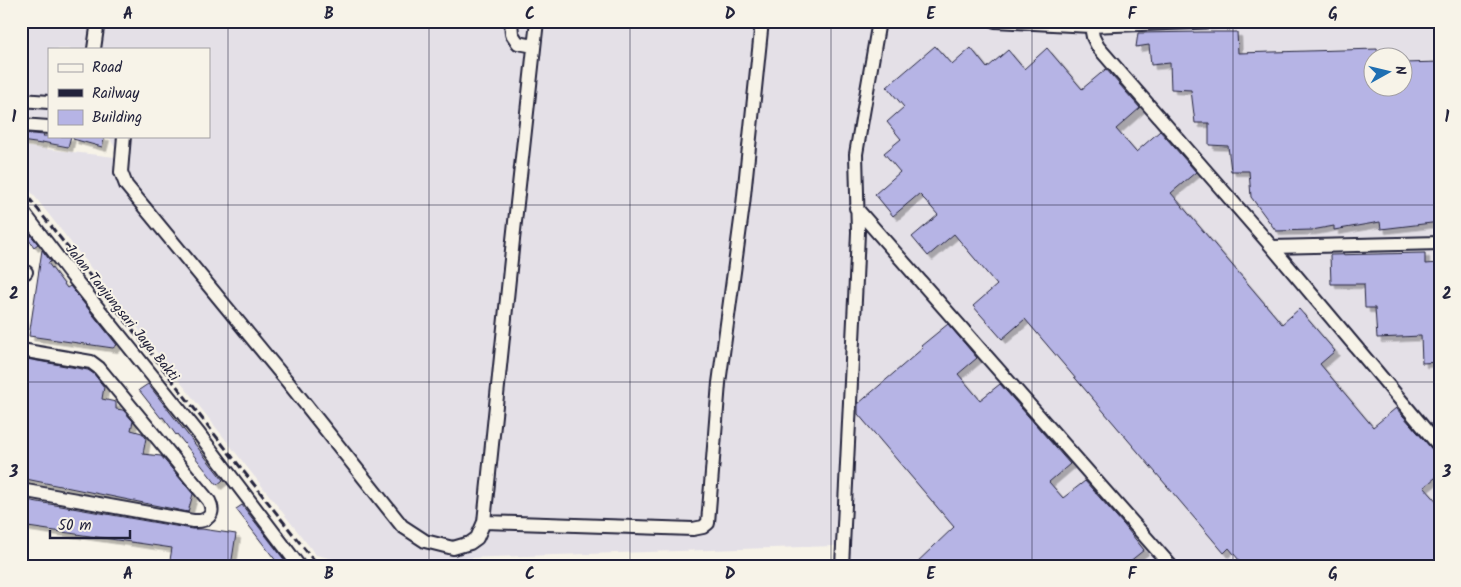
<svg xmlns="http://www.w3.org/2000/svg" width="1461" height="587" viewBox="0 0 1461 587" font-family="Kalam,sans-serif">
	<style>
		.built { fill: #e4e0e7; fill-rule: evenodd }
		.building { fill: #b6b4e5; stroke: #22223b; filter: url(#shadow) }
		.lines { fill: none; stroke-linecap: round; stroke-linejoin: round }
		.minor-casing { stroke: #22223b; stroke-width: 16 }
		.minor { stroke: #f7f3e8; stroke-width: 12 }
		.rail { stroke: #22223b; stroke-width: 3; stroke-dasharray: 8 4; stroke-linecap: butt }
		.grid { fill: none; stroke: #22223b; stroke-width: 1; stroke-opacity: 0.55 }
		.labels { text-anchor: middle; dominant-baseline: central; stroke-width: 4; stroke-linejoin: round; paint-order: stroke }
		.street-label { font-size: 14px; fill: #22223b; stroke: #f7f3e8 }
		.neatline { fill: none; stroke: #22223b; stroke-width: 2 }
		.grid-label { font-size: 16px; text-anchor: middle; font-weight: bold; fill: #22223b }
	</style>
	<defs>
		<filter id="shadow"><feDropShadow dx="4.5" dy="4.5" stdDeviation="0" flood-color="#0004"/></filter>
	</defs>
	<rect width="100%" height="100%" fill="#f7f3e8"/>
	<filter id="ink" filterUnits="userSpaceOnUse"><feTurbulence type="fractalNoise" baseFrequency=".02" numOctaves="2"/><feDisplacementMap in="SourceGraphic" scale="10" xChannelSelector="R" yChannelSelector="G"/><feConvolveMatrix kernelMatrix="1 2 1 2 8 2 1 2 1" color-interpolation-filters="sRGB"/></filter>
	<g filter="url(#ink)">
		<path class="built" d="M21 21H1440V566H834L835 546 466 558V566H365L316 555 21 179V146L115 157V148L109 136H209V49H49V119L21 116ZM1374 58H1404V88H1374Z"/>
		<path class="building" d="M1201 32H1237L1238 53 1377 49 1379 58H1374V88H1404V63L1440 62V222L1381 229 1380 222 1334 230V226L1312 230 1276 231 1251 197 1249 171H1231L1228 146 1209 145V123H1195L1191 90 1171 89 1170 63 1151 65 1149 45 1136 47 1138 33Z
			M935 46 952 65 971 48 987 68 1008 50 1024 69 1047 48 1082 89 1106 69 1140 108 1116 129 1136 152 1160 131 1196 172 1171 193 1282 324 1299 309 1335 351 1320 364 1373 427 1396 408 1440 458V474L1424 487 1440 505V566H1244L1229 548 1224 553 1025 319 1002 339 973 306 997 285 954 234 928 256 912 237 938 215 926 201 919 194 893 216 875 194 900 172 884 153 901 139 887 122 904 107 887 87Z
			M21 133 44 135 43 136H71L68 147 42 142V144L21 141Z
			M74 136H105L102 147 73 139Z
			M21 223 38 244 34 247 21 229Z
			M42 250 51 262 48 263 67 288 70 286 117 345 113 348 29 336Z
			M1425 253V264L1440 263V362L1422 363 1421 336 1377 338 1375 308H1365L1364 284H1331L1330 255Z
			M948 324 977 358 958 374 980 400 1000 384 1070 464 1049 482 1063 498 1085 481 1124 525 1144 550 1124 566H913L954 527 858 414V404L923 348 921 346Z
			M21 358 88 370 94 374 104 387 102 399 116 402V409L123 410 133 421 131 430 142 433 146 438 143 454 161 456 193 494 188 512 21 478Z
			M148 384 223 480 217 485 177 434 176 435 163 417 161 418 139 390Z
			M21 499 192 529H202L236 534 231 566H169L172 548 21 526Z
			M242 505 286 562 280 566 236 509Z"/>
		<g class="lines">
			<g class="minor-casing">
				<path id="minor" d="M511 21 512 34 518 43 534 46
					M995 21 1090 26 1218 21
					M1090 21 1093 37 1098 47 1272 247 1440 447
					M94 49 98 21
					M21 100 49 102
					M21 125 49 127
					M124 136 121 172 126 185 287 381 402 526 425 541 453 548 470 543 477 538 484 522 513 240 537 21
					M856 208 1171 566
					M21 209 69 272 199 434 299 566
					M1272 247 1440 243
					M21 271 26 272
					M21 350 91 362 99 368 209 501C216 515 207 522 193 521L21 490
					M484 522 693 529 703 527 708 523 719 383 743 205 762 21
					M842 566 856 279 858 232 856 154 879 21"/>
			</g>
			<use href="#minor" class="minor"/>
			<path class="rail" d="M21 188 318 566"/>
		</g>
	</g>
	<path class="grid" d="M228 21V566M429 21V566M630 21V566M831 21V566M1032 21V566M1233 21V566M21 205H1440M21 382H1440"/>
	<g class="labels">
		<g class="street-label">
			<text transform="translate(122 313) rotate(51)">Jalan Tanjungsari Jaya Bakti</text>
		</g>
	</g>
	<rect width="1461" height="587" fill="none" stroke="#f7f3e8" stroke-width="55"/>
	<rect x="48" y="48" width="162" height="90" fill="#f7f3e8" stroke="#a29fa3"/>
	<rect x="58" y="64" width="25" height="8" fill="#f7f3e8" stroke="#a29fa3"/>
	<text x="92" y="72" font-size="15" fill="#22223b">Road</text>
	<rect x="58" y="89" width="25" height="8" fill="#22223b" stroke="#a29fa3"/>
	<text x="92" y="98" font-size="15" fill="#22223b">Railway</text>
	<rect x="58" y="110" width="25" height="15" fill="#b6b4e5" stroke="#a29fa3"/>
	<text x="92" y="122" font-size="15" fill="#22223b">Building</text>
	<g transform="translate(1388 72) rotate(82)"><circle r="24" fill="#f7f3e8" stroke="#a29fa3"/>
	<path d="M0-4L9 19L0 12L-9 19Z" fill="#1f6fb2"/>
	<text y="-8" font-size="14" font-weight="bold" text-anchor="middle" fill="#22223b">N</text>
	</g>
	<path d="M50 530v8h80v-8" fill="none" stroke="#22223b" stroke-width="2.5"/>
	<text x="58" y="530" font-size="15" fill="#22223b" stroke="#f7f3e8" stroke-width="4" paint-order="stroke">50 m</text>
	<rect x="28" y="28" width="1406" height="532" class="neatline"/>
	<g class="grid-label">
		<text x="128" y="19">A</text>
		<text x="329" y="19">B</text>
		<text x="530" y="19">C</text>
		<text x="730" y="19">D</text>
		<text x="931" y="19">E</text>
		<text x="1132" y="19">F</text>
		<text x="1333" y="19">G</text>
		<text x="14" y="122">1</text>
		<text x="1447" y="122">1</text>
		<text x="14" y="299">2</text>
		<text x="1447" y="299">2</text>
		<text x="14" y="477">3</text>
		<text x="1447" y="477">3</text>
		<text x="128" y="579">A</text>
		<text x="329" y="579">B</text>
		<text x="530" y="579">C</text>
		<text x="730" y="579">D</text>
		<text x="931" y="579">E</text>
		<text x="1132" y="579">F</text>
		<text x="1333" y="579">G</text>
	</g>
</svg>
